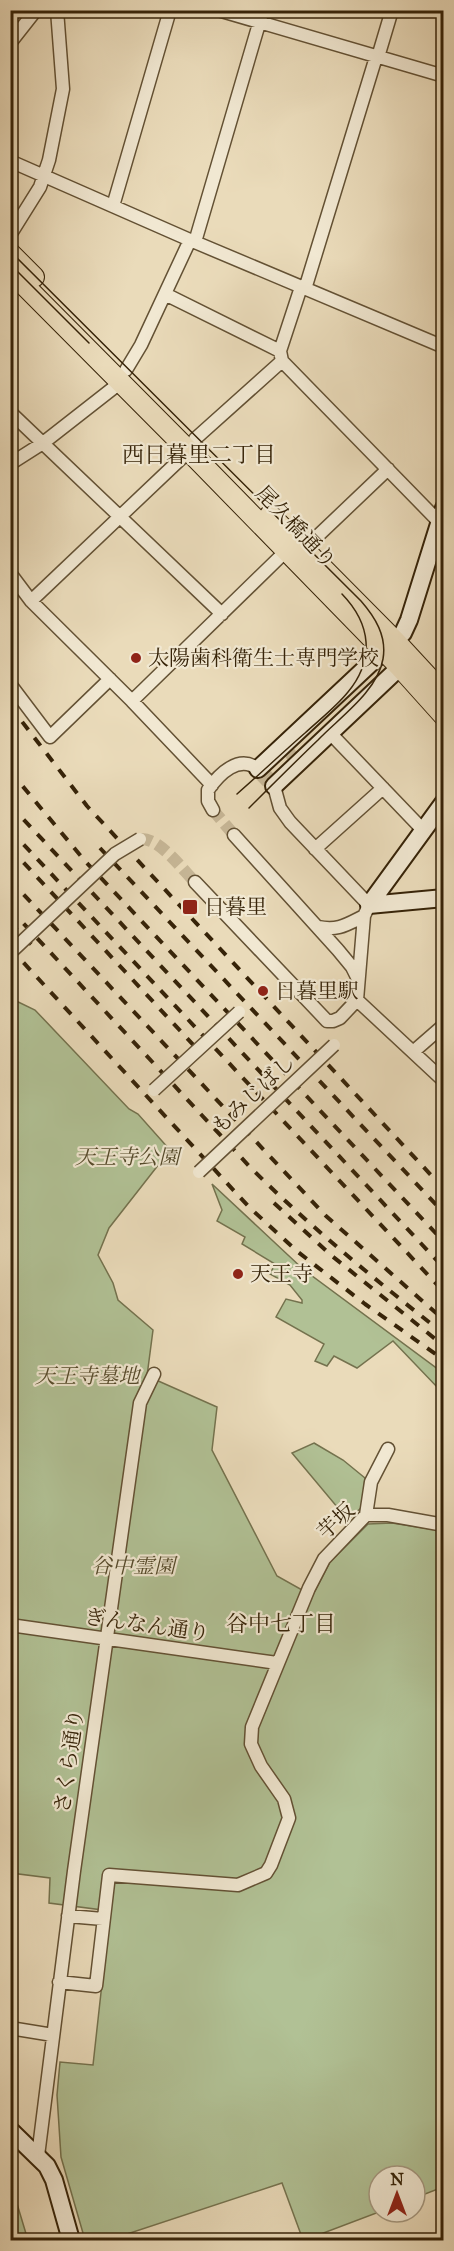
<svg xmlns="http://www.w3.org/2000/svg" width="454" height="2251" viewBox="0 0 454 2251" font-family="'IM FELL Great Primer','Noto Serif JP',serif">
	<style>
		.green { fill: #b1c195; stroke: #74724e; stroke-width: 1.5 }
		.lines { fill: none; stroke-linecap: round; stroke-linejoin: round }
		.street-tunnel { stroke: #c6b696; stroke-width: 12; stroke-dasharray: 12 6; stroke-linecap: butt }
		.secondary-tunnel { stroke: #c6b696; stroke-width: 16; stroke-dasharray: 16 8; stroke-linecap: butt }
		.street-casing { stroke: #635134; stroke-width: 15 }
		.secondary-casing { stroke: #362308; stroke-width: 20 }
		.primary-casing { stroke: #362308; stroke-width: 22 }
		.street { stroke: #f1e8d2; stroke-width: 12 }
		.secondary { stroke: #f1e8d2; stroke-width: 16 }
		.primary { stroke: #eadbba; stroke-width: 20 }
		.tram { stroke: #362308; stroke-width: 1.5 }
		.rail { stroke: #362308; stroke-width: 4; stroke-dasharray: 10 10; stroke-linecap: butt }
		.street-bridge-casing { stroke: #635134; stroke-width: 15; stroke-linecap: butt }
		.street-bridge { stroke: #f1e8d2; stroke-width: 12 }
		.poi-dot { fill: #8f2418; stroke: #f1e8d2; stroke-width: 2 }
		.labels { text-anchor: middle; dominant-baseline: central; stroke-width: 4.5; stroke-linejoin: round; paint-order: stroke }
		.street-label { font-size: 21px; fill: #362308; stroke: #f1e8d2 }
		.poi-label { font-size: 21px; fill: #362308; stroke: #f1e8d2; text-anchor: start }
		.park-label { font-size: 21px; font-style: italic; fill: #554a2b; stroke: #f1e8d2 }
		.neighbourhood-label { font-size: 22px; fill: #362308; stroke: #f1e8d2 }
	</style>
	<rect width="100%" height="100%" fill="#eadbba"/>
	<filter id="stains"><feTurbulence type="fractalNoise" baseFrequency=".00333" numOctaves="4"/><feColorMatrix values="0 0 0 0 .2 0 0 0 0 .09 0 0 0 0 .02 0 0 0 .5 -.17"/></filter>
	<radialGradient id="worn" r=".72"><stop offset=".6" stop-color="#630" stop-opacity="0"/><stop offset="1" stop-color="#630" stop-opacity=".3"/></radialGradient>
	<path class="green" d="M10 998 35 1010 129 1109 138 1114 170 1150 109 1228 98 1255 113 1283 118 1300 153 1330 147 1376 217 1407 212 1450 277 1576 302 1590 315 1591 330 1562 368 1524 392 1523 443 1531V2187L415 2198V2176H379V2212L305 2240H303L282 2183 109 2240H85L61 2157 57 2095 60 2062 93 2065 110 1911 49 1903 50 1878 11 1873Z
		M212 1184 304 1270 443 1373V1383L438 1388 393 1341 357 1368 334 1356 327 1366 315 1361 324 1344 276 1317 286 1299 302 1303V1300L290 1285 270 1274 275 1264 242 1244 245 1237 217 1221 222 1210Z
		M314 1443 343 1460 365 1478 362 1507 348 1520 292 1453Z
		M11 2187H12L27 2237 11 2240Z"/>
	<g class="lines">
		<path class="street-tunnel" d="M285 747 301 767
			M213 810 234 835
			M140 839C159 837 182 869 195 882"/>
		<path class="secondary-tunnel" d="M258 769 274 786"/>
		<g class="street-casing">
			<path id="street" d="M218 10 444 76
				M10 43 36 10
				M378 57 392 10
				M10 161 190 240 444 347
				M113 206 170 10
				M10 235 40 187 49 160 63 89 57 10
				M195 242 263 10
				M305 289 376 57
				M165 294 280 351
				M282 361 444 527
				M126 370 141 345 190 240
				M10 412 222 614
				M195 439 282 361 280 351 301 287
				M10 464 43 443 121 382
				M304 549 388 469
				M10 573 31 601 132 701 212 785
				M31 601 189 451
				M10 684 50 737 110 679
				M132 701 286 551
				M331 734 423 830
				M213 810 208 801V790C219 774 239 754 258 769
				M234 835 338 950 352 967 358 979
				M315 849 383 788
				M195 882 327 1021H333L340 1018 357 1000 364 916 369 905 290 822 280 808 274 786
				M318 927C338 931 346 925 364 916
				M357 1000 444 1081
				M413 1052 444 1025
				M366 1515 371 1482 388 1449
				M10 1625 277 1663
				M68 1916 103 1919
				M59 1982 96 1986 109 1875 238 1885 266 1873 271 1865 289 1818 284 1799 261 1766 251 1744 252 1727 309 1588 324 1559 366 1515H388L444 1525
				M10 2028 53 2035
				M38 2156 74 1871 140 1403 154 1374"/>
		</g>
		<g class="secondary-casing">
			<path id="secondary" d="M258 769 403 633 409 620 444 508
				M274 786 400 667 398 656
				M369 905 444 802
				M369 905 444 898
				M10 2130 47 2166 54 2180 71 2240"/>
		</g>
		<g class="primary-casing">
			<path id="primary" d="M10 253 34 277
				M10 271 189 451 400 667 444 716
				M270 515 395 641 444 694"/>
		</g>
		<use href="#street" class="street"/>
		<use href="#secondary" class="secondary"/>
		<use href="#primary" class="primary"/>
		<path class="tram" d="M10 251 361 601C375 617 387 636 383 659 377 692 340 717 318 740 295 762 272 785 249 808
			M10 264 89 343
			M237 794C260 774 282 753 305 733 319 720 336 707 348 692 375 659 371 624 342 594"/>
		<path class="rail" d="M10 20 18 10
			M10 706 87 806 444 1189
			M10 771 85 861 444 1242
			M10 805 444 1268
			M10 830 444 1292
			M10 848 199 1051
			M100 848 444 1213
			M10 880 326 1216 444 1320
			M10 909 250 1167C310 1227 377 1281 444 1334
			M10 923 38 951
			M10 948 249 1207 298 1252 365 1304 444 1360
			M274 1203 332 1256 444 1346"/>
		<g class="street-bridge-casing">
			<path id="street-bridge" d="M10 953 115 854 140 839
				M154 1090 239 1012
				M199 1172 334 1045"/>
		</g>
		<use href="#street-bridge" class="street-bridge"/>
	</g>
	<g class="poi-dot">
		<circle cx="136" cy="658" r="6"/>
		<rect x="182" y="899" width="16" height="16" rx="3"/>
		<circle cx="263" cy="991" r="6"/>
		<circle cx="238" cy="1274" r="6"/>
	</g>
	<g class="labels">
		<g class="street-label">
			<text transform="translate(296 527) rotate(46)">尾久橋通り</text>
			<text transform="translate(253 1094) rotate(-43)">もみじばし</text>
			<text transform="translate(336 1521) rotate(-43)">芋坂</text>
			<text transform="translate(147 1625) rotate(8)">ぎんなん通り</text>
			<text transform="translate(69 1761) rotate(-82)">さくら通り</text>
		</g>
		<g class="poi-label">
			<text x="148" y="658">太陽歯科衛生士専門学校</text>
			<text x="204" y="907">日暮里</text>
			<text x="275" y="991">日暮里駅</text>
			<text x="250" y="1274">天王寺</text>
		</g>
		<g class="park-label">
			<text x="127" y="1157">天王寺公園</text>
			<text x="87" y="1376">天王寺墓地</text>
			<text x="133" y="1566">谷中霊園</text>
		</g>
		<g class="neighbourhood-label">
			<text x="199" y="454">西日暮里二丁目</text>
			<text x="281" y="1623">谷中七丁目</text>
		</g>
	</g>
	<rect width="454" height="2251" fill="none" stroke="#eadbba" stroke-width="36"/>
	<rect x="12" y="12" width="430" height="2227" fill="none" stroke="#362308" stroke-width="3"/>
	<rect x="18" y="18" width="418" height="2215" fill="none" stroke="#362308" stroke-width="1.5"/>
	<g transform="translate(397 2194)"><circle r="28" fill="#f1e8d2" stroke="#a69981" stroke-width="1.5"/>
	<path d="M0-4.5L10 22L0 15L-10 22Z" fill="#8f2418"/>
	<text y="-9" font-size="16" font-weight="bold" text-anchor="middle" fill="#362308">N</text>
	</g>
	<rect width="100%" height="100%" filter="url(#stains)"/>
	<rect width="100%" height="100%" fill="url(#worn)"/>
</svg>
